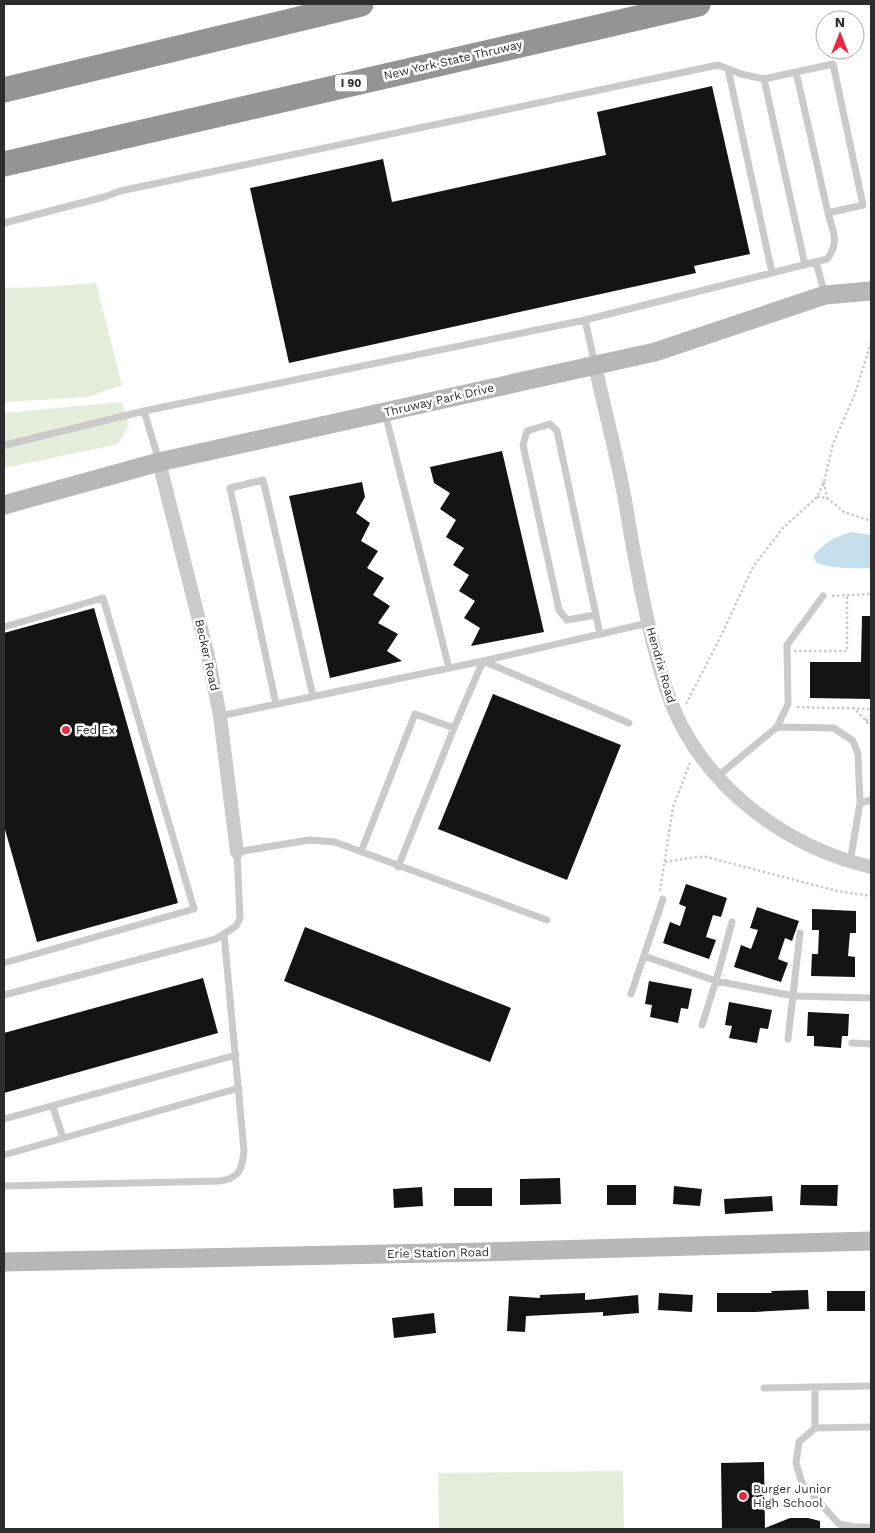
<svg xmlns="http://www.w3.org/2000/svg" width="875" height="1533" viewBox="0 0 875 1533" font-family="'Work Sans',sans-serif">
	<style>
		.green { fill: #e4ecda }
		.water { fill: #c5dfec }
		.building { fill: #141414 }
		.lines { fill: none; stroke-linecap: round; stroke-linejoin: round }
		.path { stroke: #cacaca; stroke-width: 2.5; stroke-dasharray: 2.5 2.5; stroke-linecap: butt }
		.service { stroke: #cacaca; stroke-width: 7 }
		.minor { stroke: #cacaca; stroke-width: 14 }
		.secondary { stroke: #b7b7b7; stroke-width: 19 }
		.motorway { stroke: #949494; stroke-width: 25 }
		.poi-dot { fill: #eb2842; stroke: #fff; stroke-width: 2 }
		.labels { text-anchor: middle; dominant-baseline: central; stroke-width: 5; stroke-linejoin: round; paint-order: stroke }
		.shield { fill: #fff; stroke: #6c6c6c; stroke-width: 1 }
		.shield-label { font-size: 11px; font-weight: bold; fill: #2d2d2d }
		.street-label { font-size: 12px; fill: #2d2d2d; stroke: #fff }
		.poi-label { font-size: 12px; fill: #2d2d2d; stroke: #fff; text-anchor: start }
	</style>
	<rect width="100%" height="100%" fill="#fff"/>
	<path class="green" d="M96 283 122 385 87 397 4 402V288L42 287Z
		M122 402 129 424 118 444 4 468V413Z
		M623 1471 624 1529H439L438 1473Z"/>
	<path class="water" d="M852 532 871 535V568C860 569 827 568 818 563 816 562 815 560 813 557 823 543 835 536 852 532Z"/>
	<path class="building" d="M712 86 750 254 694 266 696 273 289 363 250 188 383 159 392 202 606 155 597 112Z
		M502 451 544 632 471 646 480 628 464 618 475 601 459 591 469 575 453 565 464 548 446 537 456 520 440 509 450 493 434 483 430 467Z
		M362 482 365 497 356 513 370 523 361 541 378 551 367 568 384 578 373 595 390 606 378 623 398 634 387 651 402 661 330 678 289 496Z
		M94 608 178 903 37 942 4 826V633Z
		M862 616H871V699L810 698V662H861Z
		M493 694 621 745 567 880 438 829Z
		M686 884 727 898 721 917 713 915 706 937 716 940 709 959 663 943 670 922 680 926 686 907 679 904Z
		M757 907 799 921 792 941 785 938 778 959 788 963 781 982 734 967 741 945 751 949 758 930 750 928Z
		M812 909 856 911V933H850L848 956 855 957V977L811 976 812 954H818L819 930H812Z
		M305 927 511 1008 490 1062 284 981Z
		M203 978 218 1033 4 1093V1033Z
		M649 981 692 989 688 1009 681 1008 678 1023 650 1017 652 1005 645 1004Z
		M729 1002 772 1010 768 1029 760 1028 757 1043 729 1038 732 1026 725 1025Z
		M808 1012 849 1014 848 1036H842L841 1048 814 1046V1036H807Z
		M560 1178 561 1204 520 1205V1179Z
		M607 1185H636V1205H607Z
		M801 1185H838L837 1206 800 1205Z
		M674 1186 702 1189 700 1206 673 1204Z
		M422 1187 423 1206 394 1208 393 1189Z
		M454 1188H492V1206H454Z
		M772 1196 773 1211 725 1214 724 1199Z
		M808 1290 809 1309 755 1312H717V1293H772L771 1291Z
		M827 1291H865V1311H827Z
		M585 1293V1300L638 1295 639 1313 603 1316V1312L526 1316 525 1332 507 1331 509 1296 540 1298V1295Z
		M659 1293 693 1295 692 1312 658 1310Z
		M434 1313 436 1333 394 1338 392 1318Z
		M764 1462 765 1528 790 1518H808L820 1521V1529H722L721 1463Z"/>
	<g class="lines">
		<path class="path" d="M824 482 827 498
			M817 497 827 498 844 512 871 521
			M832 596 871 594
			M794 651H847V595
			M686 704 720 638 753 567 783 528 817 497 824 482 833 444 854 396 871 343
			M797 707 871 709
			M853 707 871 726
			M866 721 871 716
			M665 862 696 857H707L837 891 871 896
			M660 891 673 807 690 763"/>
		<path class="service" d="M728 69 772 273
			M796 72 828 213
			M764 79 805 265
			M4 223 104 197 120 191 718 65 741 74 764 79 833 64 863 205 828 213C833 231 840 243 827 259L585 320 144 411 5 445
			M816 262 825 295
			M585 320 595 365
			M144 411 159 461
			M385 413 449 668
			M595 615 567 620 559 610 523 445 527 431 550 424 557 431 600 634
			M4 627 103 598 194 909 4 963
			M276 704 230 488 263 480 313 696
			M220 716 483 661 648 623
			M777 727 834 728 853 741 858 754 860 803 850 862
			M718 776 777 727 788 704 787 645 823 596
			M860 803 871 800
			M361 852 415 714 454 728
			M398 867 454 728 483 661 629 723
			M644 956 716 981 794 996 871 998
			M631 994 663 899
			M4 995 216 939 236 926 240 918 237 852 309 840 335 842 547 920
			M702 1025 716 981 732 922
			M788 1039 800 933
			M852 1043 871 1044
			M53 1107 63 1138
			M4 1119 236 1055
			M4 1155 239 1088
			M4 1186 220 1181C240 1178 242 1169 244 1151L224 934
			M815 1387V1428
			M764 1388 871 1386
			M871 1427 815 1428 799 1442 796 1463 802 1483 839 1524 855 1527H871"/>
		<path class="minor" d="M595 365C605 412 618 459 626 506 632 544 639 581 647 618 654 648 661 677 672 705 706 788 786 847 871 867
			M159 462 208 656 220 716 237 852"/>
		<path class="secondary" d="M4 505 159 462 655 352 825 295 871 291
			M4 1262 482 1252 871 1241"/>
		<path class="motorway" d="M4 90 361 4
			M4 164 698 4"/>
	</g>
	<g class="poi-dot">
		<circle cx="66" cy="730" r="5"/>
		<circle cx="743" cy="1496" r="5"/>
	</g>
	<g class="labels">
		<rect class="shield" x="335" y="74.5" width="32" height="17" rx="4"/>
		<g class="shield-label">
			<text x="351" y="83">I 90</text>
		</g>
		<g class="street-label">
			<text transform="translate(453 60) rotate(-13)">New York State Thruway</text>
			<text transform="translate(439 400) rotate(-13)">Thruway Park Drive</text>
			<text transform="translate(207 655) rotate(77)">Becker Road</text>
			<text transform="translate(661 665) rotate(74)">Hendrix Road</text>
			<text transform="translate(438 1253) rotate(-1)">Erie Station Road</text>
		</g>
		<g class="poi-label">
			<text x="76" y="730">Fed Ex</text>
			<text x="753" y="1489">Burger Junior<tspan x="753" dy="14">High School</tspan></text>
		</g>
	</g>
	<rect width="875" height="1533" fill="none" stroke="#2d2d2d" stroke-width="10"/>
	<g transform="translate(840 35)"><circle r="24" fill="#ffffff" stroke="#ababab"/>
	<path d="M0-4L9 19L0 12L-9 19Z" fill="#eb2842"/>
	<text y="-8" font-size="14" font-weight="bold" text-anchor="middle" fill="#2d2d2d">N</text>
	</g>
</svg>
